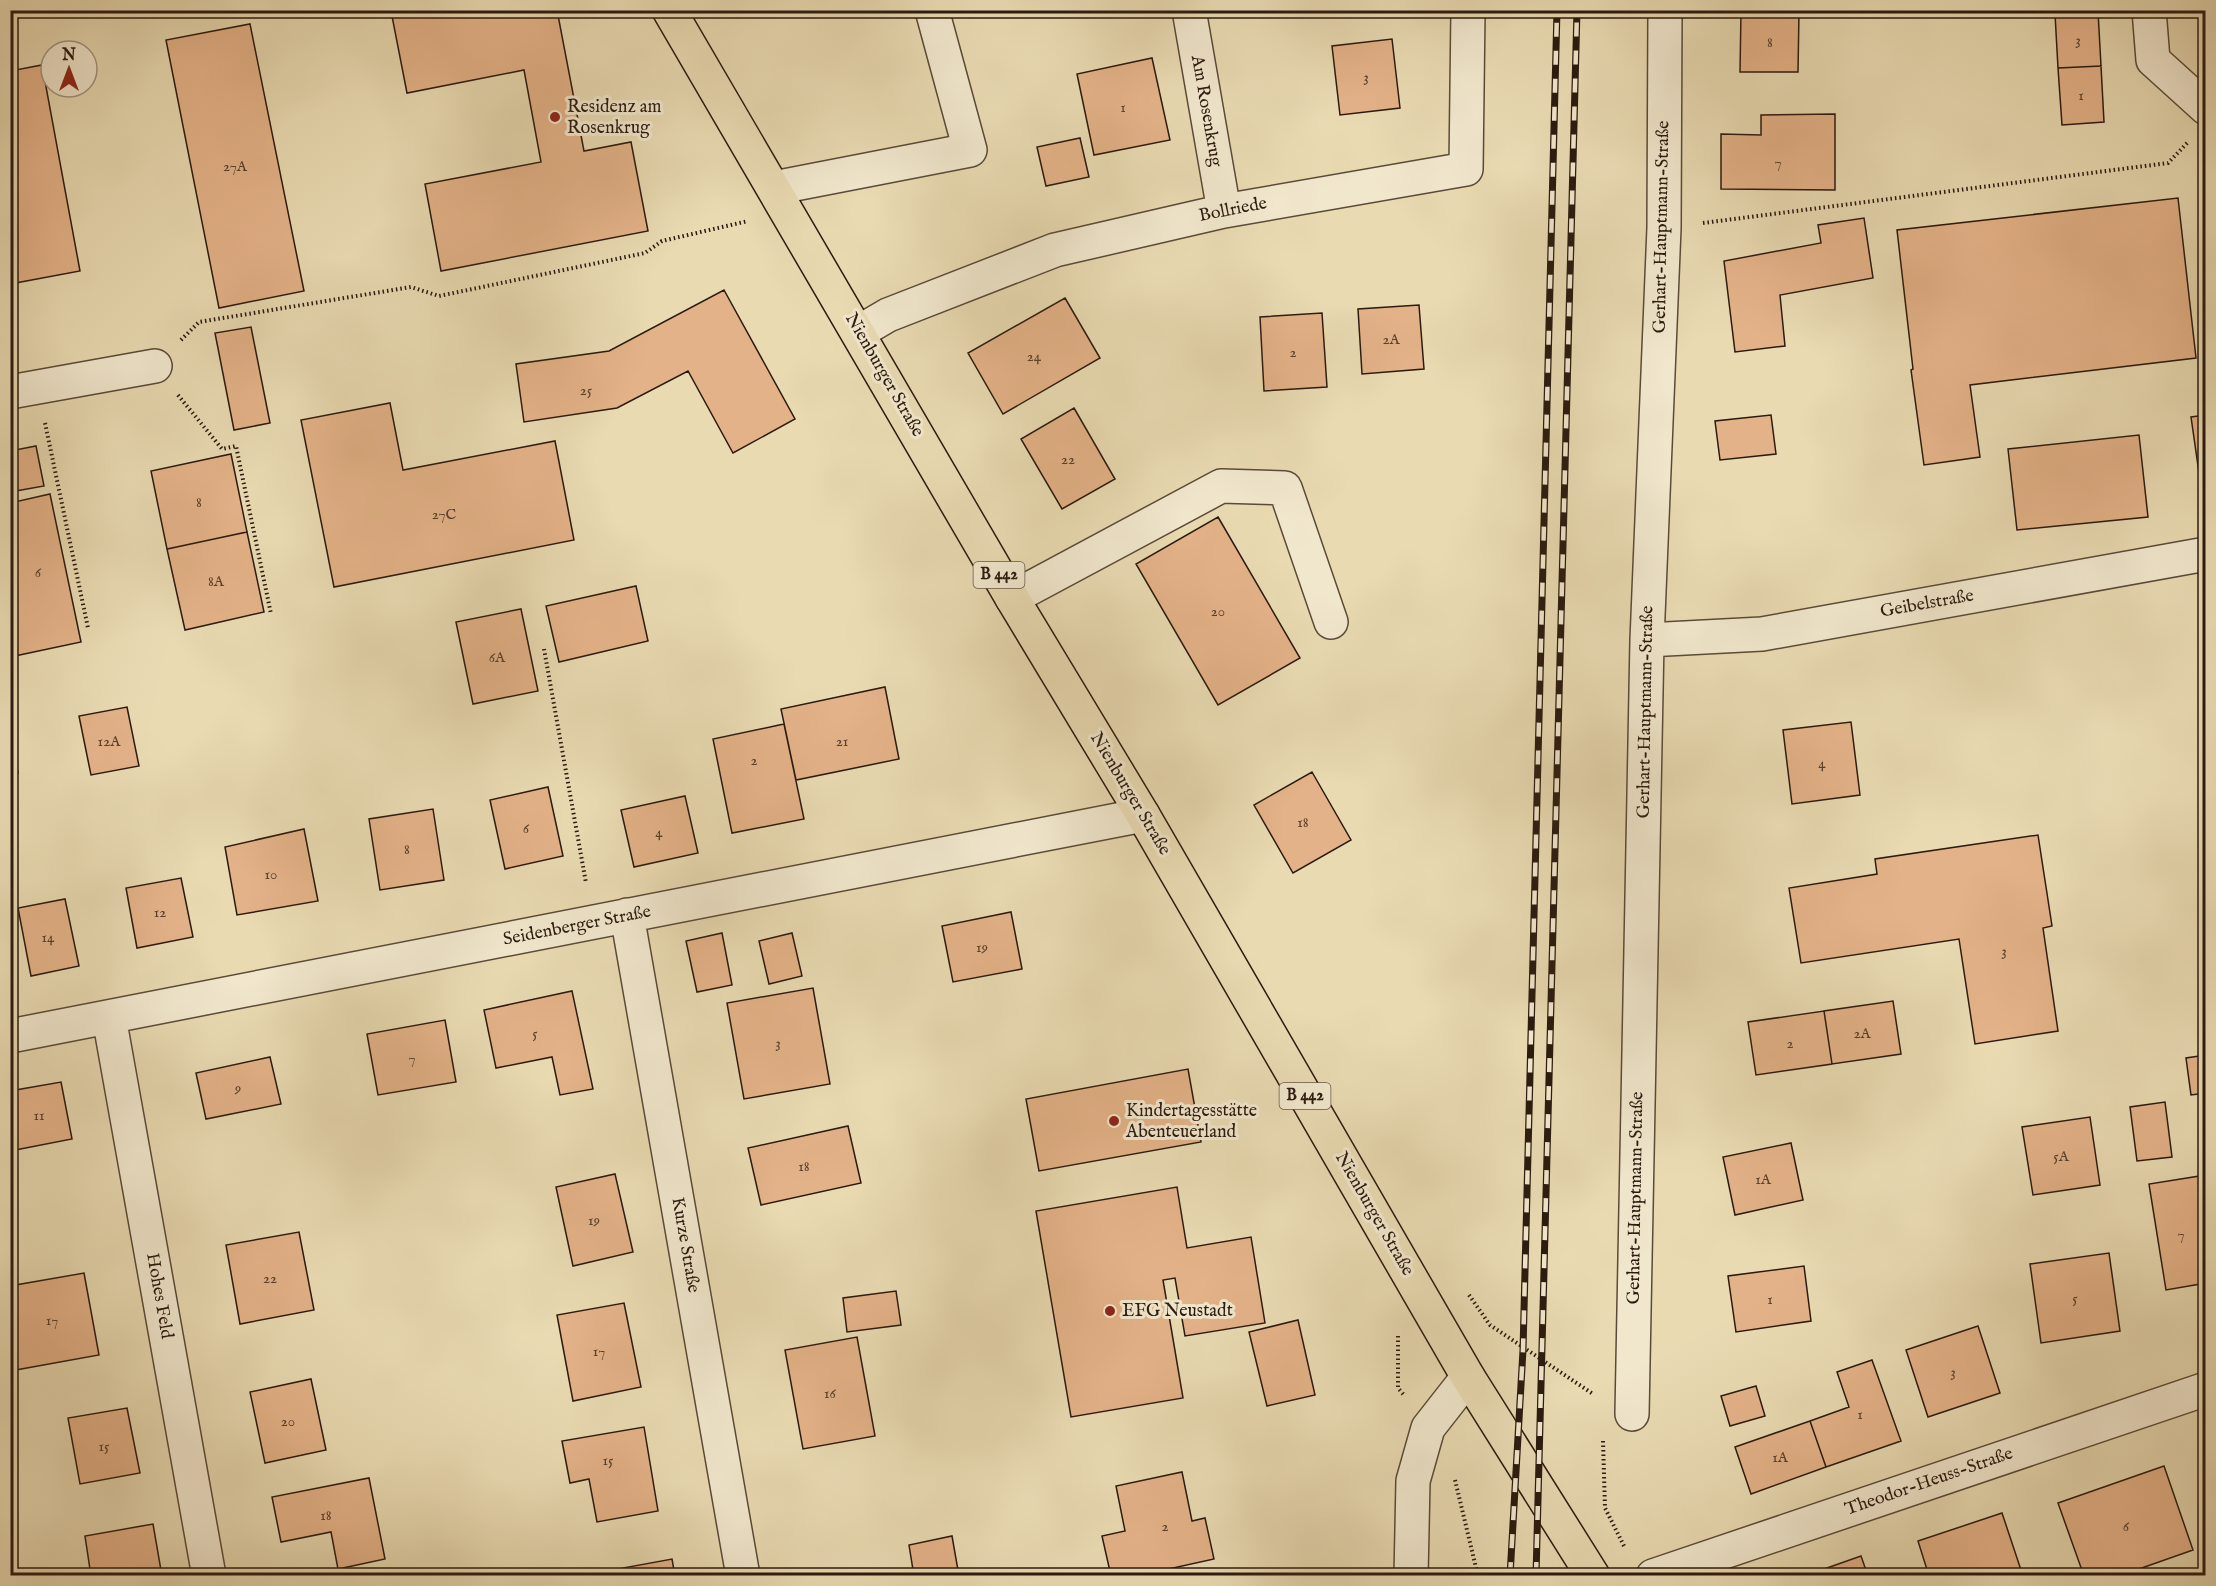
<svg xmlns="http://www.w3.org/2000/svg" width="2216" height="1586" viewBox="0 0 2216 1586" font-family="'IM FELL English',serif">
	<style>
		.building { fill: #e4b288; stroke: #2b1a0f; stroke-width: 1.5 }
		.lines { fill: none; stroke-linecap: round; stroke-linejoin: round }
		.minor-casing { stroke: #5a4a38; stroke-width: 36 }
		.major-casing { stroke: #2b1a0f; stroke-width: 36 }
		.path { stroke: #2b1a0f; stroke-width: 4; stroke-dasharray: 1.5 3; stroke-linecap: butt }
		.minor { stroke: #f1e7cd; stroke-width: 33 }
		.major { stroke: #e9dab2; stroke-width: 33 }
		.rail-casing { stroke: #2b1a0f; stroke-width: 7 }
		.rail { stroke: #f1e7cd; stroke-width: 4.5; stroke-dasharray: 14; stroke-linecap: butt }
		.poi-dot { fill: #8f2418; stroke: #f1e7cd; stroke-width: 2 }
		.labels { text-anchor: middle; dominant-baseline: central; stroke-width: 6; stroke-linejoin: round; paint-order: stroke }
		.number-label { font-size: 15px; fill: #59402d }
		.shield { fill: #f1e7cd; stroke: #665848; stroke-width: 1.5 }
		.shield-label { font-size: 16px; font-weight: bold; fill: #2b1a0f }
		.poi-label { font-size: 18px; fill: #2b1a0f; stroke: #f1e7cd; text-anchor: start }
		.street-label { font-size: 18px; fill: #2b1a0f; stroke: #f1e7cd }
	</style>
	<rect width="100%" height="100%" fill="#e9dab2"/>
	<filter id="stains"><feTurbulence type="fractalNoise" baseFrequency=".00333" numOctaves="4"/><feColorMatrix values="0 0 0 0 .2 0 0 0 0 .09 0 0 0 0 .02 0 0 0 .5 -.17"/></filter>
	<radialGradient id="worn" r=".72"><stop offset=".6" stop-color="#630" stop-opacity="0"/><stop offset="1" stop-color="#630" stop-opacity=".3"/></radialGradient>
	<path class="building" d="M557 10 584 151 631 142 648 231 441 271 425 184 541 162 524 70 407 93 391 11Z
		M1741 10H1799V12H1741Z
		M2098 11 2101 66 2058 68 2055 14Z
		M1741 12H1799L1798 72H1740Z
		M250 24 304 291 219 308 166 40Z
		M1392 39 1400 108 1340 115 1332 46Z
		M1152 58 1170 140 1094 155 1077 74Z
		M42 65 80 271 10 284V71Z
		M2101 66 2104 122 2062 125 2058 68Z
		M1835 114V190L1721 189V134L1761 135V115Z
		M1080 138 1089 177 1046 186 1037 147Z
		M2178 198 2196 358 1970 385 1980 457 1924 465 1911 370 1913 369 1897 230Z
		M1864 218 1873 278 1780 295 1785 346 1735 352 1724 261 1821 243 1818 225Z
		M724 290 795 419 733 453 688 371 617 408 524 422 516 364 609 351Z
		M1065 298 1100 358 1003 414 968 353Z
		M1419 305 1424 369 1362 374 1358 309Z
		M1322 313 1327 387 1264 391 1260 317Z
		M251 327 270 423 234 430 215 333Z
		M390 403 403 470 555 441 574 540 334 587 301 420Z
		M1074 408 1115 479 1062 509 1021 439Z
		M1771 415 1776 454 1720 460 1715 421Z
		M2206 415V487H2201L2191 417Z
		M2139 435 2148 517 2017 530 2008 449Z
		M36 446 44 486 10 492V451Z
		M231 454 247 532 167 549 151 471Z
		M50 494 81 642 10 657V503Z
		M1218 517 1300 658 1218 705 1136 564Z
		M247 532 264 612 185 630 167 549Z
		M636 586 648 641 559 662 546 606Z
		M521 609 538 691 473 704 456 622Z
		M885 687 899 759 796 780 781 709Z
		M127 707 139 766 91 775 79 716Z
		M1851 722 1860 795 1792 804 1783 730Z
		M784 724 804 819 732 833 713 739Z
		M10 731 18 773 10 774Z
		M1312 772 1351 840 1293 873 1254 805Z
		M548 787 563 856 505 869 490 800Z
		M685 796 698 853 634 867 621 810Z
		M433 809 444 880 380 890 369 819Z
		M304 829 318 901 237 915 225 847Z
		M2038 835 2052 926 2043 928 2058 1031 1975 1044 1959 939 1801 963 1789 888 1877 874 1875 859Z
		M181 878 193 937 137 948 126 888Z
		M65 899 79 966 31 976 18 908Z
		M1011 912 1022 969 953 982 942 926Z
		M722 933 732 985 697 992 686 941Z
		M792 933 802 976 769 984 759 941Z
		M813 988 830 1084 744 1099 727 1003Z
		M572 991 593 1089 560 1095 552 1057 496 1068 484 1010Z
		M1893 1001 1901 1054 1832 1064 1824 1011Z
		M1824 1011 1832 1064 1756 1075 1748 1022Z
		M445 1020 456 1082 378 1095 367 1034Z
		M2206 1055V1093L2191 1095 2186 1058Z
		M270 1057 281 1104 206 1119 196 1073Z
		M1188 1069 1201 1142 1039 1171 1026 1099Z
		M61 1082 72 1139 10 1151V1091Z
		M2165 1102 2172 1157 2137 1161 2130 1107Z
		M2090 1117 2100 1185 2033 1195 2022 1127Z
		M848 1126 861 1183 761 1205 748 1148Z
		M1791 1143 1803 1200 1735 1215 1723 1157Z
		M615 1174 633 1252 573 1266 556 1187Z
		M2206 1175V1283L2166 1290 2149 1184Z
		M1177 1187 1187 1248 1251 1237 1265 1323 1185 1336 1175 1278 1163 1280 1183 1398 1071 1417 1036 1211Z
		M299 1232 314 1310 240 1324 226 1245Z
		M2109 1253 2120 1331 2041 1343 2030 1264Z
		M1804 1266 1811 1321 1736 1332 1728 1276Z
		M84 1273 99 1355 10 1371V1286Z
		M896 1291 901 1325 847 1332 843 1298Z
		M624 1303 641 1387 573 1401 557 1315Z
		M1298 1320 1315 1395 1267 1406 1249 1332Z
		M1978 1326 2000 1393 1928 1417 1906 1350Z
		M857 1337 875 1436 803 1449 785 1350Z
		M1872 1360 1901 1441 1826 1467 1810 1421 1849 1407 1837 1372Z
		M311 1379 326 1450 265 1463 250 1392Z
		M1756 1386 1765 1416 1730 1426 1721 1396Z
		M127 1408 140 1473 80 1484 68 1418Z
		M1810 1421 1826 1467 1751 1494 1735 1447Z
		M644 1427 658 1511 597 1522 589 1479 570 1483 562 1441Z
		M2164 1466 2193 1550 2119 1576H2084L2058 1503Z
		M1182 1472 1192 1521 1205 1518 1214 1559 1137 1576H1111L1102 1536 1125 1531 1116 1486Z
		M369 1478 385 1559 338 1569 331 1532 281 1542 272 1497Z
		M2002 1513 2023 1576H1929L1918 1541Z
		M153 1524 162 1576H91L85 1536Z
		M952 1536 959 1576H914L909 1545Z
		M1861 1556 1868 1576H1811L1810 1574Z
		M672 1559 675 1576H602L601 1572Z"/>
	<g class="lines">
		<g class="minor-casing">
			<path id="minor" d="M1189 10 1224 211
				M2149 10 2153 60 2206 108
				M774 188 970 150 932 10
				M859 332 888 315 1055 250 1224 211 1466 169 1468 10
				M10 392 155 366
				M1012 598 1221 486 1285 488 1331 622
				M1647 640 1762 634 2206 554
				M627 915 743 1576
				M109 1017 209 1576
				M10 1036 1143 815
				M1632 1414 1647 640 1664 228 1665 10
				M1411 1576 1413 1481 1428 1428 1468 1377
				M1653 1576 2206 1389"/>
		</g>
		<g class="major-casing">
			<path id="major" d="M669 10 1012 598 1143 815 1468 1377 1593 1576"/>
		</g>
		<path class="path" d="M1703 223 2168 163 2189 141
			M181 340 199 322 411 287 439 296 645 253 662 241 748 221
			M178 395 222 449 236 446 271 614
			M45 423 88 628
			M544 649 586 883
			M1469 1295 1490 1325 1593 1394
			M1398 1336V1388L1404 1395
			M1603 1441 1605 1508 1625 1548
			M1455 1480 1478 1576"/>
		<use href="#minor" class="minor"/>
		<use href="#major" class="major"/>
		<g class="rail-casing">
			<path id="rail" d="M1510 1576 1523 1350 1557 10
				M1536 1576 1577 10"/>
		</g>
		<use href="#rail" class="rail"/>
	</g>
	<g class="poi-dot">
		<circle cx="555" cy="117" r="6"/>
		<circle cx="1114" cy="1121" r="6"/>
		<circle cx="1110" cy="1311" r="6"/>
	</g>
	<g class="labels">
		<g class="number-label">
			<text x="2078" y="40">3</text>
			<text x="1770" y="42">8</text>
			<text x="1366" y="77">3</text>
			<text x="2081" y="95">1</text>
			<text x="1123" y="107">1</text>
			<text x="1778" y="162">7</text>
			<text x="235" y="166">27A</text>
			<text x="1391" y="339">2A</text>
			<text x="1293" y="352">2</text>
			<text x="1034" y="356">24</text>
			<text x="586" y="390">25</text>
			<text x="1068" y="459">22</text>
			<text x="199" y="502">8</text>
			<text x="444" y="514">27C</text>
			<text x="38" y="572">6</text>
			<text x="216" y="581">8A</text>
			<text x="1218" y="611">20</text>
			<text x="497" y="657">6A</text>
			<text x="109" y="741">12A</text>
			<text x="842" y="741">21</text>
			<text x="754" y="760">2</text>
			<text x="1822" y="763">4</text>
			<text x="1303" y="822">18</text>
			<text x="526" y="828">6</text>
			<text x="659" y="832">4</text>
			<text x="407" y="849">8</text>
			<text x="271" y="874">10</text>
			<text x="160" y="912">12</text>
			<text x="48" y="937">14</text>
			<text x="982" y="947">19</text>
			<text x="2004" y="951">3</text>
			<text x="535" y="1033">5</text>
			<text x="1862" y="1033">2A</text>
			<text x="778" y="1043">3</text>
			<text x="1790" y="1043">2</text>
			<text x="412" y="1058">7</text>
			<text x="238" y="1088">9</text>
			<text x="39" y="1115">11</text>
			<text x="2061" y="1156">5A</text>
			<text x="804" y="1166">18</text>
			<text x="1763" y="1179">1A</text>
			<text x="594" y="1220">19</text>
			<text x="2181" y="1234">7</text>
			<text x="270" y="1278">22</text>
			<text x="2075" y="1298">5</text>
			<text x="1770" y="1299">1</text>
			<text x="52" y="1320">17</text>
			<text x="599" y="1351">17</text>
			<text x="1953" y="1372">3</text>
			<text x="830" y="1393">16</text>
			<text x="1860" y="1414">1</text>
			<text x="288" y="1421">20</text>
			<text x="104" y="1446">15</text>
			<text x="1780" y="1457">1A</text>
			<text x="608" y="1460">15</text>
			<text x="326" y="1515">18</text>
			<text x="1165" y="1526">2</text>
			<text x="2126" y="1526">6</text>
		</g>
		<g class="shield">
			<rect x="973.5" y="562" width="51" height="26" rx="4.5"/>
			<rect x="1279.5" y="1083" width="51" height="26" rx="4.5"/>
		</g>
		<g class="shield-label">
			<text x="999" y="575">B 442</text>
			<text x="1305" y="1096">B 442</text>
		</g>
		<g class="poi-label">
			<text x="567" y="107">Residenz am<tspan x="567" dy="21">Rosenkrug</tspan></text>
			<text x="1126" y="1111">Kindertagesstätte<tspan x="1126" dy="21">Abenteuerland</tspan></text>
			<text x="1122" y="1311">EFG Neustadt</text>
		</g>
		<g class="street-label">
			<text transform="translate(1206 111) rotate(80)">Am Rosenkrug</text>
			<text transform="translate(1233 210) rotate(-11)">Bollriede</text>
			<text transform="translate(1662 227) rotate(-89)">Gerhart-Hauptmann-Straße</text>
			<text transform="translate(884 375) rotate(60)">Nienburger Straße</text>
			<text transform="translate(1927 604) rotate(-10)">Geibelstraße</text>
			<text transform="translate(1646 712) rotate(-89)">Gerhart-Hauptmann-Straße</text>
			<text transform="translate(1130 794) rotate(59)">Nienburger Straße</text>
			<text transform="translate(577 926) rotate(-11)">Seidenberger Straße</text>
			<text transform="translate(1636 1198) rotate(-89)">Gerhart-Hauptmann-Straße</text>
			<text transform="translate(1374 1214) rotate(60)">Nienburger Straße</text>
			<text transform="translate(685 1245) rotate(80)">Kurze Straße</text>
			<text transform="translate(159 1296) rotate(80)">Hohes Feld</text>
			<text transform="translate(1929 1482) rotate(-19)">Theodor-Heuss-Straße</text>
		</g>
	</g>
	<rect width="2216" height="1586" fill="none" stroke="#e9dab2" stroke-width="36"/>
	<rect x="12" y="12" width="2192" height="1562" fill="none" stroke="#2b1a0f" stroke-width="3"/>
	<rect x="18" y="18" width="2180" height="1550" fill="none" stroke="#2b1a0f" stroke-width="1.5"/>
	<g transform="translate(69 69)"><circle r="28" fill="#f1e7cd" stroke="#a29581" stroke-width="1.5"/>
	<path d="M0-4.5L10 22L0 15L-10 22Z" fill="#8f2418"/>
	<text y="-9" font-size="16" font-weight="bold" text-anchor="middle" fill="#2b1a0f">N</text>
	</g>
	<rect width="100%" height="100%" filter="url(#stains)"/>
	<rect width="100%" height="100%" fill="url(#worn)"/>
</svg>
